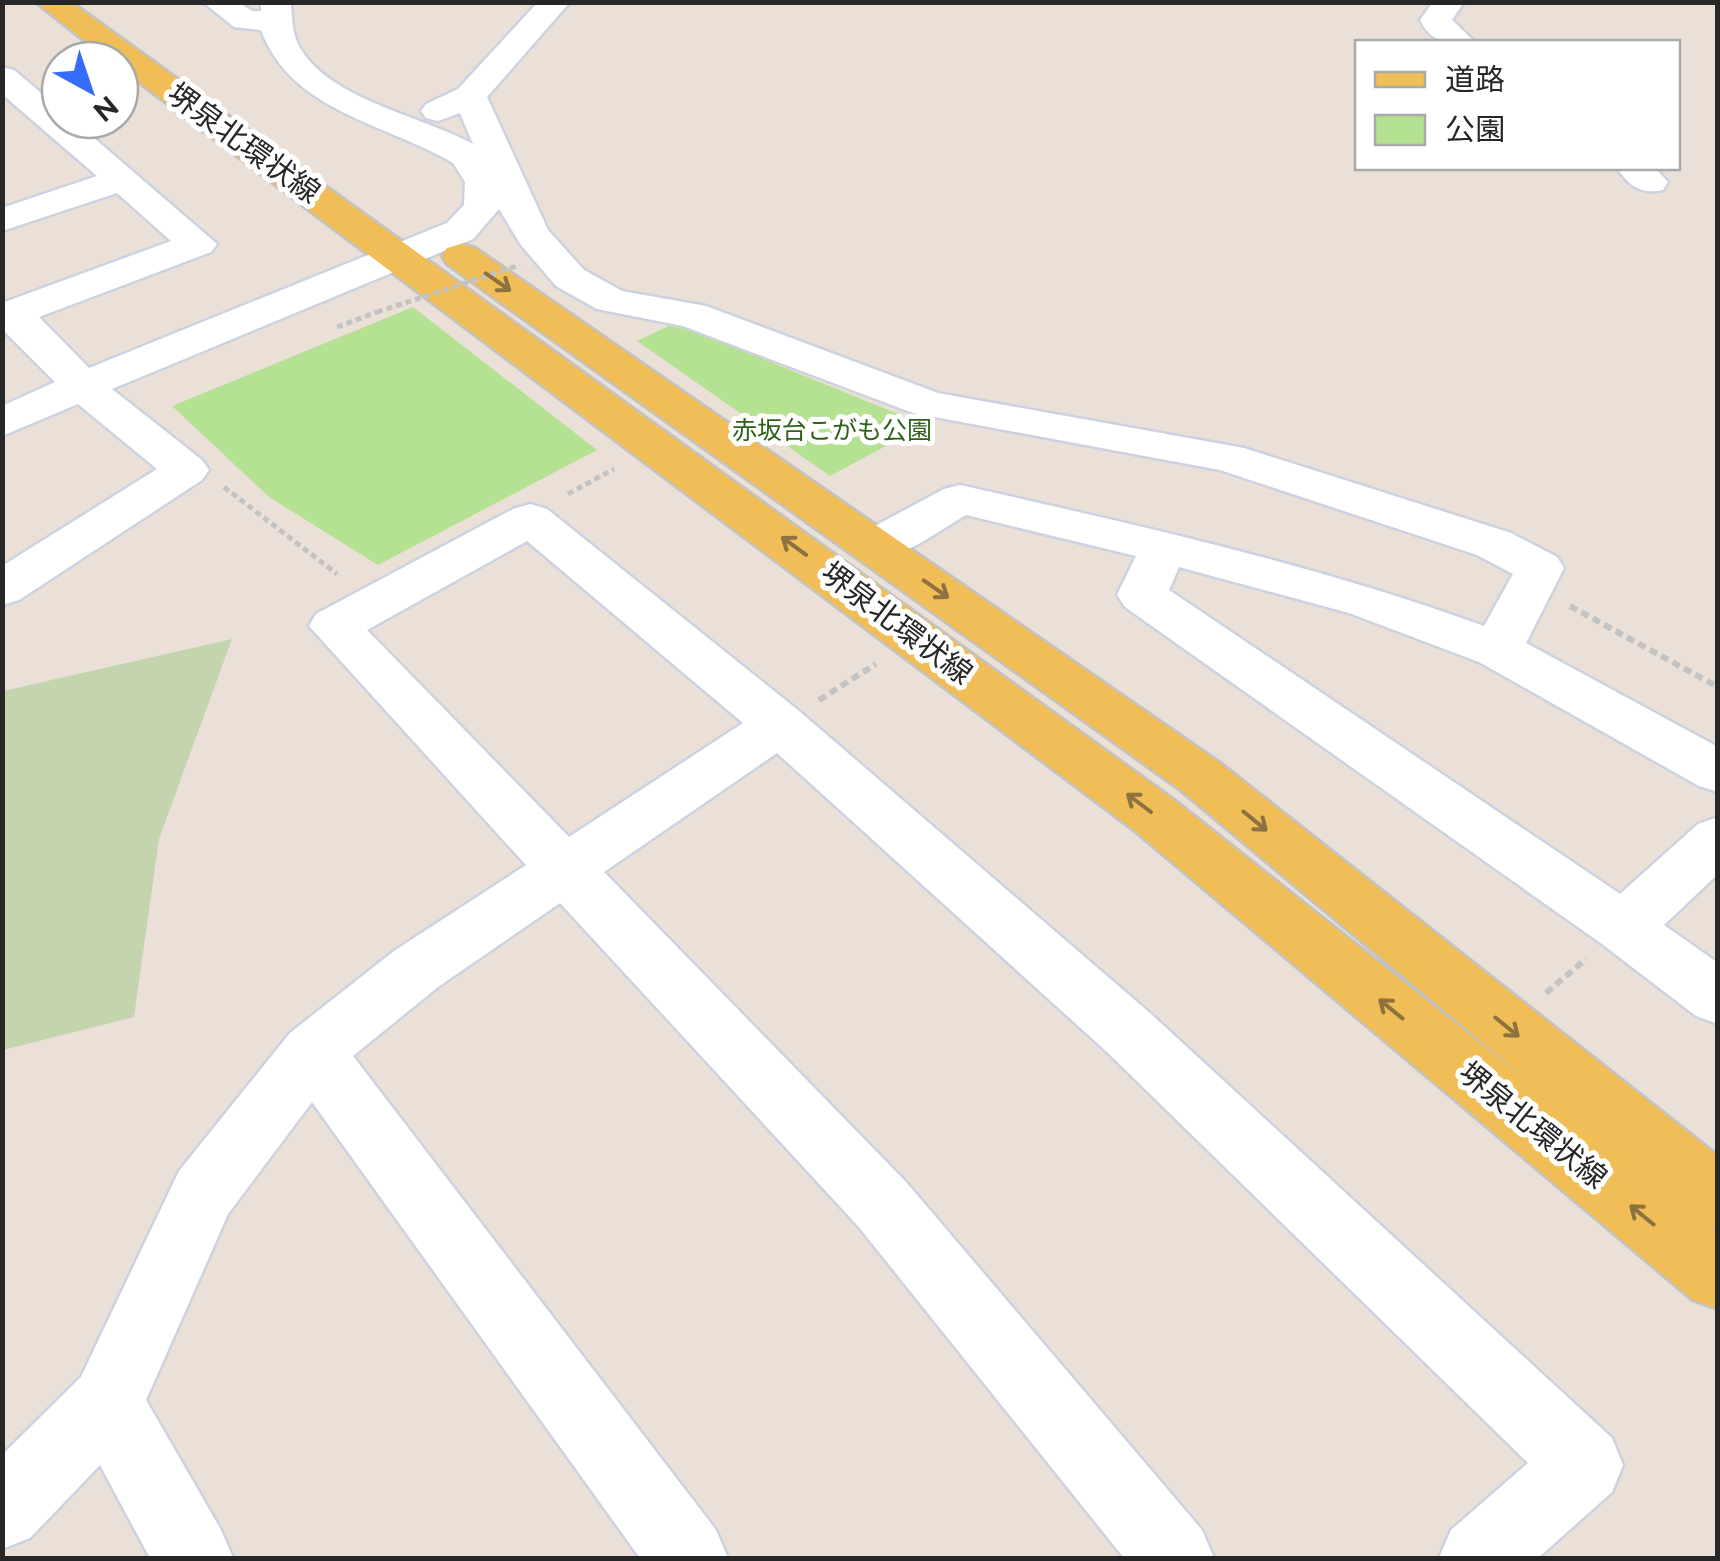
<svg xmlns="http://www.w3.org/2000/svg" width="1720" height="1561" viewBox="0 0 1720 1561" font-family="Raleway,'Noto Sans JP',sans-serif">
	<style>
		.green { fill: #b5e193 }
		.cemetery { fill: #c4d4af }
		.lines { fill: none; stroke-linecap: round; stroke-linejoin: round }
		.minor-casing { stroke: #cdd2e0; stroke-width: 5 }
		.major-casing { stroke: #c3c3c3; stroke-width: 5 }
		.path-far1 { stroke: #c3c3c3; stroke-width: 5; stroke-dasharray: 6 4; stroke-linecap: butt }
		.path { stroke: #c3c3c3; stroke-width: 6; stroke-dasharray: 8 5; stroke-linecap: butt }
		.minor { fill: #fff; fill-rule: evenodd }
		.major { fill: #f0bd56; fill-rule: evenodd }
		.path-bridge { stroke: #c3c3c3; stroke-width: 5; stroke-dasharray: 6 4; stroke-linecap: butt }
		.oneway { stroke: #8c723e }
		.labels { text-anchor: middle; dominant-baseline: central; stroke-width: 10; stroke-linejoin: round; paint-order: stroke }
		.far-park-label { font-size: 25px; fill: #2f6219; stroke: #fff }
		.street-label { font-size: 30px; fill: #272727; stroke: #fff }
	</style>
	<rect width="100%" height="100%" fill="#eae0d7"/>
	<path class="green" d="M413 307 597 450 378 565 269 497 172 406Z
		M675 323 925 425 830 476 637 341Z"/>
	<path class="cemetery" d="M232 639 159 839 134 1017 3 1050V691Z"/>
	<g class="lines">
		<g class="minor-casing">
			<path id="minor" d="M203 2H239L252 11H261V2H291C292 21 292 38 304 54 337 101 424 117 473 144L460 113 438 121 426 118 421 111 426 104 458 89 538 2H570L487 97 548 230 584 270 622 291 706 306 938 393 1244 448 1511 533 1557 557 1564 568 1526 643 1718 747V792L1699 786 1479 662 1349 613 1179 567 1169 590 1620 894 1698 824 1718 817V874L1664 925 1718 963V1024L1696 1016 1602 944 1125 607 1117 595 1136 556 966 515C934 533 895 567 858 557L851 546 858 535 944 489 960 485C1137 525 1314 564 1484 626L1513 574 1477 555 1220 470 913 413 683 326 597 309 556 286 521 245 499 209 473 239 112 389 202 460 209 470 202 480 19 600 2 605V566L157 469 78 404 2 436V406L55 382 2 329V303L171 241 117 193 2 231V208L97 176 2 94V67L14 70 60 109V120H73L217 244 211 252 39 317 89 368 447 223 464 205 465 182 453 163C386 123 291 112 261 30L234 27Z
				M1433 2H1464L1452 20 1475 42C1448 42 1433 46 1420 20Z
				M1617 168H1655L1668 182 1663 190C1641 195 1629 186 1617 168Z
				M530 504 547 509 799 711 1151 1014 1612 1438 1623 1465 1612 1492 1538 1558H1439L1451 1530 1528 1463 1107 1052 777 753 604 872 906 1182 1202 1530 1214 1558H1124L858 1226 560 903 438 987 353 1056 716 1530 728 1558H640L312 1102 228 1214 146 1400 221 1530 233 1558H150L100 1465 30 1538 2 1549V1455L81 1377 179 1171 290 1033 394 951 526 865 309 626 316 614 513 509ZM527 541 743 723 569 837 367 630Z"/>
		</g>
		<g class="major-casing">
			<path id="major" d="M36 2H71L1174 800 1531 1083 1182 791 447 264 442 256 447 248 461 244 475 248 1220 763 1718 1156V1229L1711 1227 1718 1232V1309L1693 1300 1134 830 120 68V60H109Z"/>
		</g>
		<path class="path-far1" d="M337 327 377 312
			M224 487 337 574
			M568 494 614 469"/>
		<path class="path" d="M1570 606 1718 687
			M819 700 876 664
			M1546 993 1586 959"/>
		<use href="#minor" class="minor"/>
		<use href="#major" class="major"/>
		<path class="path-bridge" d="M377 312 520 265"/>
	</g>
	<defs><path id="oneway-shaft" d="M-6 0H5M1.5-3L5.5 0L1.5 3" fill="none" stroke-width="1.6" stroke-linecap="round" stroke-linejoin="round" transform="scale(2.5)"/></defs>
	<g class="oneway">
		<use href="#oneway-shaft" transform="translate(498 282) rotate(35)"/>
		<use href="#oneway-shaft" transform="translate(794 546) rotate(-144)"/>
		<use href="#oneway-shaft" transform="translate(936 589) rotate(35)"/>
		<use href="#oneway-shaft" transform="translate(1139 803) rotate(-143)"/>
		<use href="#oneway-shaft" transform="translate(1255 821) rotate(39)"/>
		<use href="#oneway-shaft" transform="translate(1391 1009) rotate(-141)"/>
		<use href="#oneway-shaft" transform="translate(1507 1027) rotate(39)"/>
		<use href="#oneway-shaft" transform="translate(1642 1215) rotate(-141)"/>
	</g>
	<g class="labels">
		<g class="far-park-label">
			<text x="832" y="430">赤坂台こがも公園</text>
		</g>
		<g class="street-label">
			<text transform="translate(244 143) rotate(36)">堺泉北環状線</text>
			<text transform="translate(897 623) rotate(37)">堺泉北環状線</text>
			<text transform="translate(1533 1125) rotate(39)">堺泉北環状線</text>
		</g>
	</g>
	<rect width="1720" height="1561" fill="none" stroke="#272727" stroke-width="10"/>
	<rect x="1355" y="40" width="325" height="130" fill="#ffffff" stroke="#a9a9a9" stroke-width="2.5"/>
	<rect x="1375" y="72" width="50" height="15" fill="#f0bd56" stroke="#a9a9a9" stroke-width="2.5"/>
	<text x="1445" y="90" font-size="30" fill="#272727">道路</text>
	<rect x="1375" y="115" width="50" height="30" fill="#b5e193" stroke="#a9a9a9" stroke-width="2.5"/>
	<text x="1445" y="140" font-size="30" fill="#272727">公園</text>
	<g transform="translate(90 90) rotate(140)"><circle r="48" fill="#ffffff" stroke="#a9a9a9" stroke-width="2.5"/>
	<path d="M0-8L18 38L0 25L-18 38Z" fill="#356cf9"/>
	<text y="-15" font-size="28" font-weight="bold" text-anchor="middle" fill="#272727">N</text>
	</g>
</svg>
